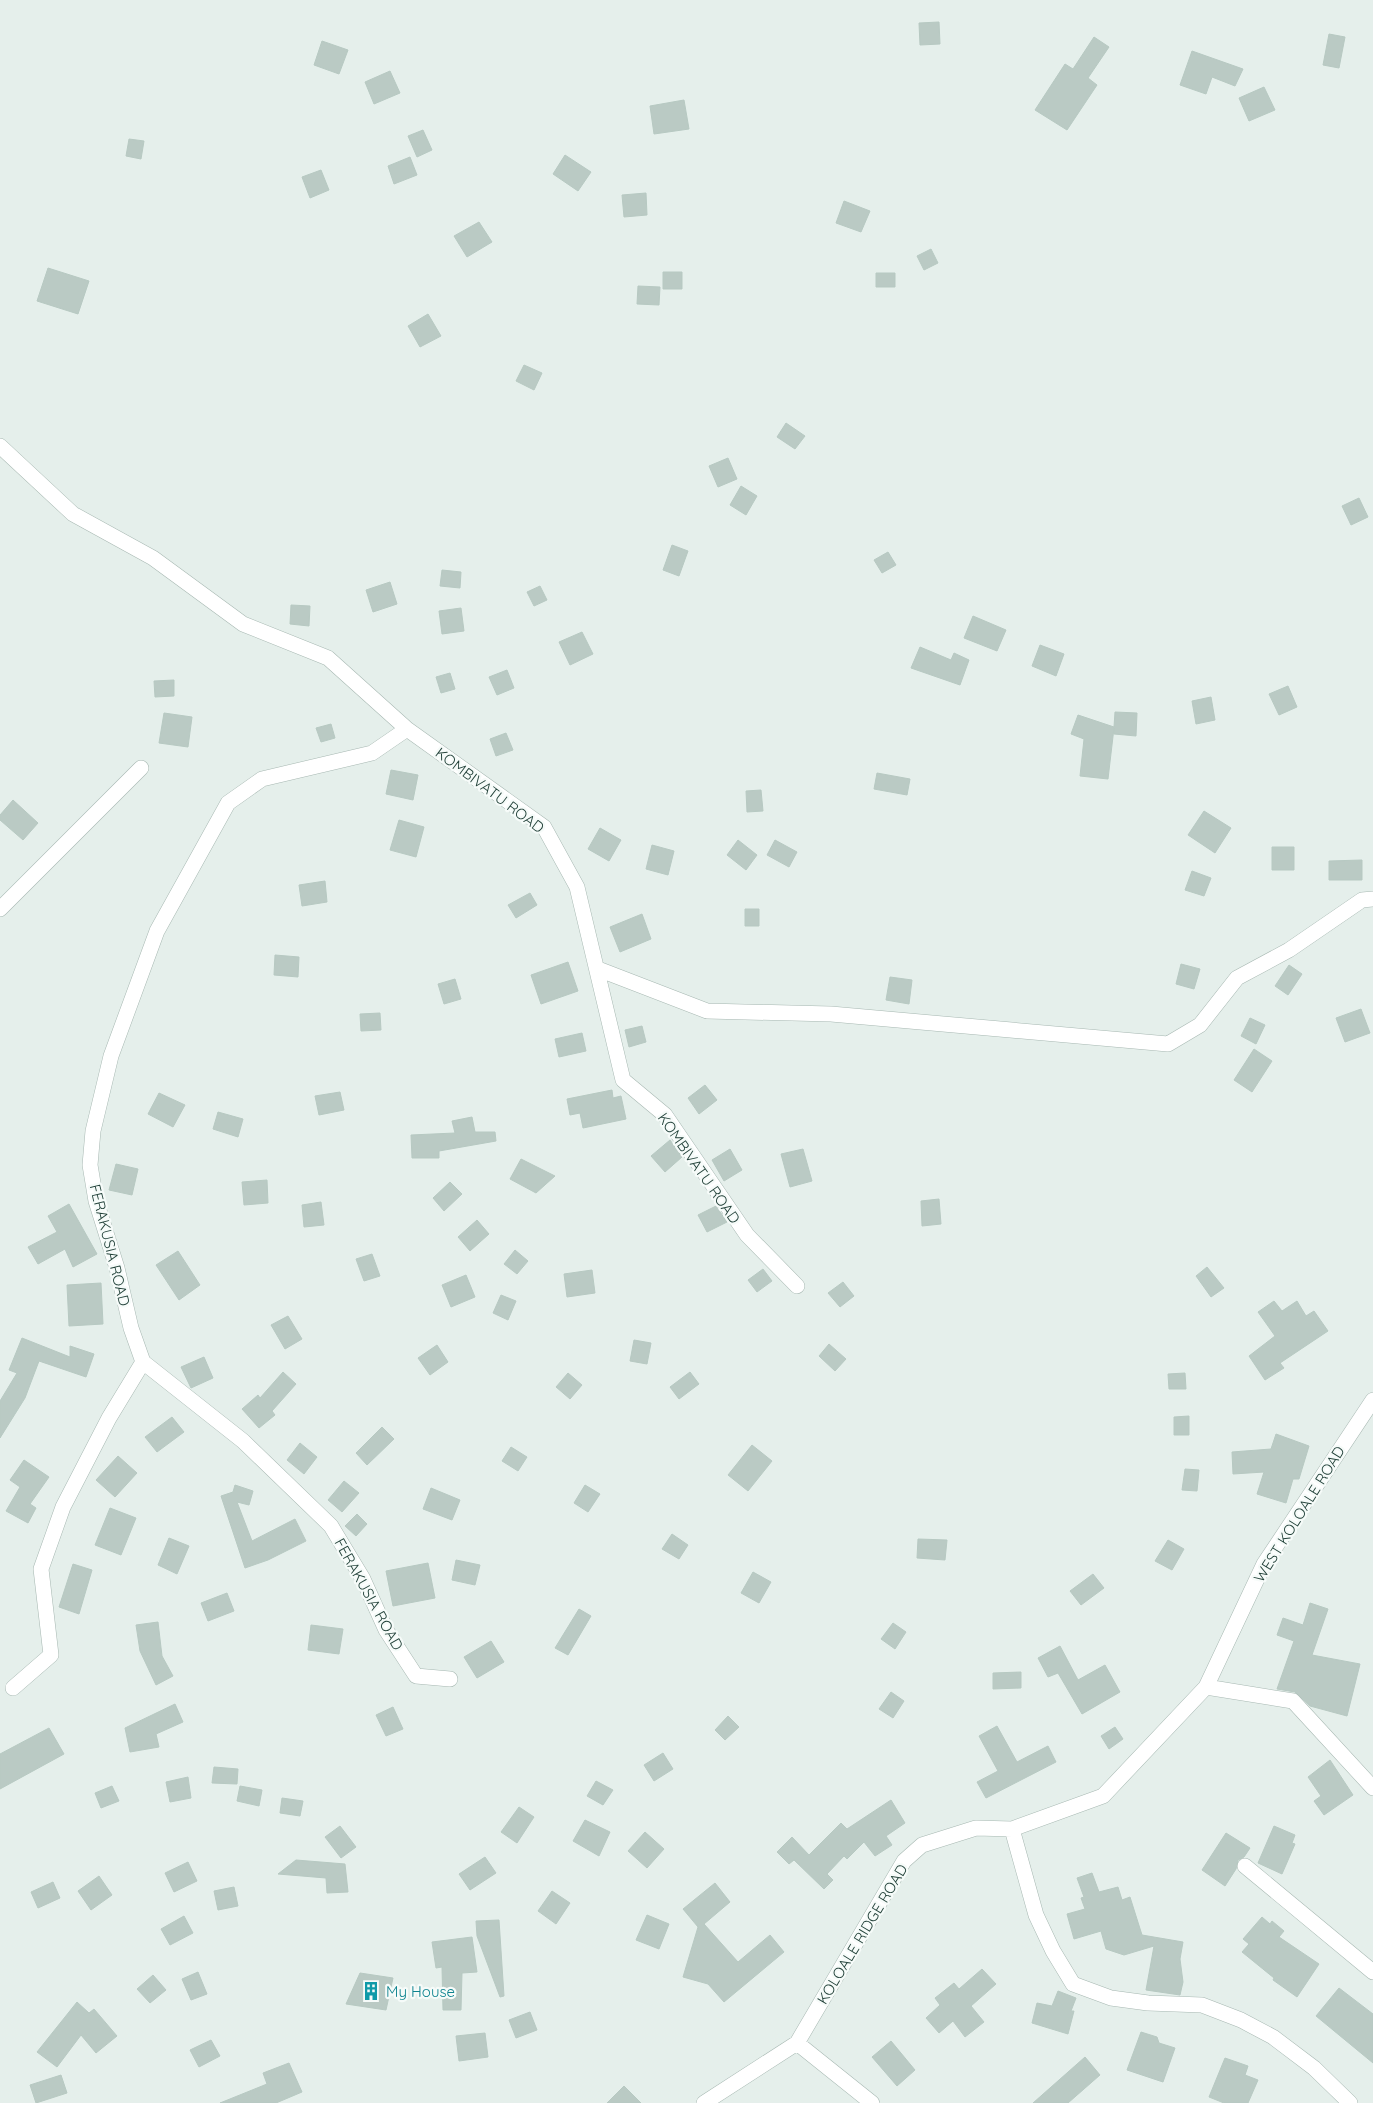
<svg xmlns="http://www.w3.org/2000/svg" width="1373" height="2103" viewBox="0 0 1373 2103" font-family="Quicksand,sans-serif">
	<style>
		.building { fill: #bacac4; stroke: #b7c9c2 }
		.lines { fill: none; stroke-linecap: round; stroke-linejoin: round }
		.street-casing { stroke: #a7b8b2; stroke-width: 16 }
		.street { stroke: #fff; stroke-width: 15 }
		.labels { text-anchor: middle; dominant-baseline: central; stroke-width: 4.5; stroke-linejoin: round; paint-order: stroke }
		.street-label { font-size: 15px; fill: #23423a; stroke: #f6fbf9 }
		.culture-label { font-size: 15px; fill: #0d838f; stroke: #f6fbf9; text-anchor: start }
	</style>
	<rect width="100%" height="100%" fill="#e5efeb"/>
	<path class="building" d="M939 22 940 44 920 45 919 23Z
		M1329 34 1345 37 1339 68 1323 65Z
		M1094 37 1109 47 1088 78 1097 85 1067 130 1035 110 1065 64 1073 69Z
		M322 41 348 50 339 74 314 65Z
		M1192 51 1243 69 1235 86 1212 77 1206 94 1180 85Z
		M390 71 400 93 374 104 365 82Z
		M1264 87 1275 110 1249 121 1239 98Z
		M684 100 689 129 654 134 650 106Z
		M423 130 432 150 417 157 408 136Z
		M129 139 144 141 141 159 126 156Z
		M565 155 591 172 578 191 553 174Z
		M410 157 417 175 394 184 388 166Z
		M321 170 329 190 310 198 302 177Z
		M646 193 647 215 624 217 622 195Z
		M844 201 870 211 861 232 836 223Z
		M479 222 492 242 467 257 454 236Z
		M931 249 938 263 924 270 917 256Z
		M48 268 89 281 78 314 37 301Z
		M663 272H682V289H663Z
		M876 273H895V287H876Z
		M638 286 660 287 659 305 637 304Z
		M428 314 441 336 420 347 408 326Z
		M524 365 542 373 534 390 516 381Z
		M786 423 805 436 795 449 777 437Z
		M728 458 737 479 718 487 709 466Z
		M741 486 757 496 746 515 730 505Z
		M1359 498 1368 517 1351 525 1342 506Z
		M672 545 688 551 679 576 663 570Z
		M888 552 896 565 882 573 874 560Z
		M442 570 461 572 460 588 440 586Z
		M390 582 397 604 373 612 366 590Z
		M540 586 547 600 534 606 527 592Z
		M291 605 310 606 309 626 290 624Z
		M461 608 464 631 442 634 439 611Z
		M973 616 1006 630 997 651 964 638Z
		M582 632 593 654 570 665 559 642Z
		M1040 645 1064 654 1056 676 1032 666Z
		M920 647 951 660 954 653 969 660 960 685 911 668Z
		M507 670 514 688 497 695 489 677Z
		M450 673 455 689 441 693 436 677Z
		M174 680V696L155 697 154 681Z
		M1288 686 1297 707 1279 715 1269 694Z
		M1211 697 1215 720 1196 724 1192 701Z
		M1115 712 1137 713 1136 736 1114 734V728L1108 779 1080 776 1084 739 1071 734 1078 715 1114 727Z
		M164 713 192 717 188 747 159 743Z
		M331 724 335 738 321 742 316 728Z
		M506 733 513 750 496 756 490 739Z
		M391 770 418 775 413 800 386 794Z
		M877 773 910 779 907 795 874 789Z
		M761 790 763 811 747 812 746 791Z
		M13 800 38 823 23 840 0 820V815Z
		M1204 811 1231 828 1215 853 1188 835Z
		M399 820 424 827 416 857 390 850Z
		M600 828 621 840 609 861 588 849Z
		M738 840 757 855 746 870 727 855Z
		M775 840 797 852 789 867 767 855Z
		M652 845 674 851 668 875 646 869Z
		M1272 847H1294V870H1272Z
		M1362 860V880H1329V861Z
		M1192 871 1211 878 1204 896 1185 890Z
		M325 881 327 902 302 906 299 885Z
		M530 893 537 905 516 918 508 905Z
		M745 909H759V926H745Z
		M642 914 651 939 620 952 610 927Z
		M275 955 299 957 298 977 274 975Z
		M568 962 578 991 541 1004 531 975Z
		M1181 964 1200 969 1194 989 1176 984Z
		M1289 965 1302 974 1288 995 1275 986Z
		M890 977 912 980 909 1004 886 1000Z
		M455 979 461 999 444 1004 438 984Z
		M1361 1009 1370 1033 1345 1042 1336 1018Z
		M380 1013 381 1030 361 1031 360 1014Z
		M1250 1018 1265 1025 1256 1044 1241 1036Z
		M642 1026 646 1042 629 1047 625 1030Z
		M582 1033 586 1051 559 1057 555 1039Z
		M1254 1049 1272 1061 1252 1092 1234 1080Z
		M705 1085 717 1100 699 1114 688 1098Z
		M612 1090 613 1098 621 1096 626 1119 583 1128 580 1113 570 1115 567 1099Z
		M340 1092 344 1110 319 1115 315 1096Z
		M159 1093 185 1105 173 1127 148 1114Z
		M218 1112 243 1119 238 1137 213 1129Z
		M472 1117 475 1132H495L496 1141 439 1151V1158H412L411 1135 455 1133 452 1121Z
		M670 1140 682 1157 665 1172 651 1156Z
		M730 1149 742 1170 724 1181 712 1160Z
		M803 1149 812 1181 790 1187 781 1154Z
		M521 1159 555 1176 536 1193 510 1179Z
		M116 1164 138 1169 132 1195 109 1190Z
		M267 1180 268 1203 244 1205 242 1182Z
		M450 1182 462 1194 444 1211 433 1198Z
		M939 1199 941 1224 922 1226 921 1201Z
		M321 1202 324 1225 304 1227 302 1205Z
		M69 1204 97 1254 73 1267 65 1249 38 1264 28 1247 57 1232 48 1216Z
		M716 1206 727 1222 707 1232 698 1215Z
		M477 1220 489 1234 470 1251 458 1237Z
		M515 1250 528 1261 517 1274 504 1264Z
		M178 1251 200 1285 179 1300 156 1265Z
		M372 1254 380 1276 364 1281 356 1259Z
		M1207 1267 1224 1288 1211 1297 1196 1276Z
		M763 1269 772 1281 757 1292 748 1280Z
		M592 1270 595 1293 567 1297 564 1274Z
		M466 1275 475 1297 451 1307 442 1285Z
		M843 1282 854 1296 840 1307 828 1293Z
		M101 1283 103 1324 69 1326 67 1285Z
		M501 1295 516 1301 508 1320 493 1313Z
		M1274 1301 1282 1311 1297 1301 1306 1316 1314 1311 1328 1331 1280 1363 1284 1368 1265 1380 1249 1356 1275 1336 1258 1312Z
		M288 1316 302 1339 285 1349 271 1325Z
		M22 1338 70 1357V1346L94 1354 86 1377 39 1361 25 1398 0 1438V1401L17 1373 9 1370Z
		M634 1340 651 1343 647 1364 630 1361Z
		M829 1344 846 1359 835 1371 819 1356Z
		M437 1345 448 1362 430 1375 418 1358Z
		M204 1357 213 1378 191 1388 181 1367Z
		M283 1372 296 1384 272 1411 275 1415 259 1428 242 1409 258 1395 260 1398Z
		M690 1372 699 1384 679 1399 670 1387Z
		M568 1373 582 1385 570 1399 556 1387Z
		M1185 1373 1186 1389H1169L1168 1374Z
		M1189 1416V1435H1174V1417Z
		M172 1417 184 1432 157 1452 145 1437Z
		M382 1427 394 1439 367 1465 356 1453Z
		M1276 1434 1309 1446 1299 1479H1293L1286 1503 1257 1494 1264 1472 1233 1474 1232 1452 1271 1449Z
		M300 1443 317 1457 304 1474 287 1460Z
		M752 1445 772 1461 748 1491 728 1475Z
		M511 1447 527 1457 518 1471 502 1461Z
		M118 1456 137 1473 115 1497 96 1480Z
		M24 1460 49 1477 30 1504 36 1508 28 1523 6 1511 20 1487 10 1480Z
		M1185 1469 1199 1470 1197 1491 1182 1490Z
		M344 1481 359 1493 342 1512 328 1500Z
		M235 1485 253 1491 249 1505 237 1502 252 1541 295 1519 306 1541 268 1560 245 1568 221 1496 233 1492Z
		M585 1485 600 1494 588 1512 574 1503Z
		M431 1488 460 1500 452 1520 423 1509Z
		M110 1508 136 1518 121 1555 95 1545Z
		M357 1514 367 1524 356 1536 345 1526Z
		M672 1534 688 1545 679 1559 662 1549Z
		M169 1538 189 1546 177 1574 158 1565Z
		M918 1539 947 1540 945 1560 917 1558Z
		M1168 1540 1184 1549 1172 1570 1155 1561Z
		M456 1560 480 1565 475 1585 452 1580Z
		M428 1563 435 1598 393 1606 386 1571Z
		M73 1564 92 1570 79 1614 59 1607Z
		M753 1572 771 1582 759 1603 741 1593Z
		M1093 1574 1104 1588 1081 1605 1070 1591Z
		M227 1593 234 1611 208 1621 201 1603Z
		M1310 1603 1328 1609 1312 1655 1360 1664 1347 1716 1310 1706 1295 1692 1277 1689 1294 1641 1277 1635 1283 1618 1303 1625Z
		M579 1609 591 1616 568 1655 555 1648Z
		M158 1622 162 1656 173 1676 156 1685 140 1651 136 1625Z
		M893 1623 906 1632 895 1649 881 1639Z
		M311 1625 343 1629 339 1654 308 1650Z
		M491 1641 504 1662 477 1678 464 1657Z
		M1060 1646 1078 1680 1105 1665 1120 1692 1082 1714 1058 1673 1048 1677 1038 1658Z
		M1021 1672V1688L993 1689V1673Z
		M891 1692 904 1701 893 1718 879 1709Z
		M175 1704 183 1722 156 1734 159 1747 130 1752 125 1728Z
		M393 1707 403 1729 386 1736 376 1715Z
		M728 1716 739 1727 725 1740 715 1730Z
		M997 1726 1017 1762 1048 1746 1056 1762 986 1798 977 1782 998 1771 979 1736Z
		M1115 1727 1123 1739 1109 1749 1101 1736Z
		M49 1728 64 1754 0 1789V1754Z
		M663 1753 673 1769 654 1781 644 1765Z
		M1330 1760 1353 1795 1324 1815 1314 1801 1321 1796 1308 1777Z
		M214 1767 238 1769 237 1784 212 1783Z
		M188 1777 191 1798 170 1802 166 1782Z
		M596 1781 613 1790 603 1805 587 1796Z
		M112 1786 119 1801 101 1808 95 1793Z
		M240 1786 262 1790 259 1806 237 1801Z
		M282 1798 303 1801 300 1816 280 1813Z
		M891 1800 905 1823 886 1836 892 1845 875 1856 864 1842 847 1859 844 1856 827 1874 833 1880 824 1889 794 1860 789 1864 777 1852 792 1837 809 1855 841 1823 847 1829Z
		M519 1807 534 1817 517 1843 501 1832Z
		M585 1820 610 1832 599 1856 573 1841Z
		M340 1826 356 1847 341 1858 325 1837Z
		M1274 1826 1295 1835 1292 1843 1295 1844 1282 1874 1258 1863Z
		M645 1832 664 1849 647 1868 628 1851Z
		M1226 1833 1250 1848 1244 1857 1238 1860 1236 1869 1225 1886 1202 1870Z
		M485 1857 496 1873 470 1890 459 1874Z
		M296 1860 345 1864 348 1892 327 1893 326 1878 278 1874Z
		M188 1862 197 1881 174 1892 165 1873Z
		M1092 1873 1099 1892 1118 1887 1122 1900 1130 1897 1142 1935 1183 1942 1180 1959 1183 1982 1180 1995 1146 1990 1154 1946 1124 1955 1106 1949 1101 1931 1074 1939 1067 1914 1085 1909 1081 1898 1084 1897 1077 1878Z
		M99 1876 112 1895 91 1910 78 1891Z
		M53 1882 60 1898 38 1908 31 1892Z
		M715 1883 730 1902 704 1924 738 1962 770 1935 784 1952 724 2002 708 1984 683 1977 698 1927 683 1909Z
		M234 1887 238 1906 218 1910 214 1891Z
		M552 1891 570 1903 556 1924 538 1911Z
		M647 1915 669 1924 659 1949 636 1940Z
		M184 1916 193 1933 170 1945 161 1929Z
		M1262 1917 1270 1924 1272 1921 1284 1931 1279 1937 1319 1964 1297 1997 1273 1980 1274 1978 1242 1952 1249 1944 1243 1939Z
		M499 1920 504 1996 500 1997 477 1936 476 1921Z
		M472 1937 477 1972 462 1973 461 2010H443L442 1967 436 1968 432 1942Z
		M982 1969 996 1984 971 2006 984 2022 965 2037 953 2021 939 2033 926 2018 940 2005 935 1998 954 1983 959 1989Z
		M198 1972 207 1994 191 2000 182 1979Z
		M360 1973 393 1978 386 2010 346 2004Z
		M153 1975 166 1990 150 2003 137 1989Z
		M1339 1988 1373 2014V2063L1316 2016Z
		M1058 1991 1076 1998 1071 2011H1074L1068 2034 1032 2023 1037 2003 1052 2006Z
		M77 2002 89 2013 94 2009 117 2036 96 2053 81 2035 57 2067 37 2052Z
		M530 2012 537 2030 516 2038 509 2020Z
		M1141 2032 1157 2037 1159 2043 1175 2048 1163 2082 1127 2070Z
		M485 2033 488 2057 459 2061 456 2036Z
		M211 2040 220 2056 199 2067 190 2050Z
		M891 2041 915 2070 897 2086 872 2057Z
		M1085 2057 1100 2075 1068 2103H1033Z
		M1225 2058 1248 2066 1245 2075 1258 2080 1248 2103H1224L1209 2097Z
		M289 2063 302 2092 276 2103H220L267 2084 263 2073Z
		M61 2075 67 2093 36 2103 30 2085Z
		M624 2086 641 2103H607Z"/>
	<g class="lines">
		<g class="street-casing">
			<path id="street" d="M0 446 73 514 153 558 243 624 328 658 407 729 544 827 577 887 623 1080 665 1115 747 1235 797 1286
				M407 729 372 753 262 779 228 803 157 931 111 1056 93 1131 90 1165 96 1201 117 1268 131 1328 143 1362 243 1441 331 1526 363 1579 386 1630 416 1676 450 1679
				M0 909 141 768
				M598 969 707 1011 831 1014 1168 1044 1200 1025 1237 978 1289 950 1362 900 1373 899
				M1206 1687 1293 1701 1373 1788
				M13 1688 51 1655 41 1569 63 1507 109 1418 143 1362
				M1012 1829 1036 1915 1053 1951 1073 1984 1111 1998 1148 2003 1202 2005 1241 2020 1273 2037 1314 2068 1350 2103
				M1245 1866 1373 1972
				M797 2043 872 2103
				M704 2103 797 2043 904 1861 922 1845 976 1828 1012 1829 1103 1796 1206 1687 1264 1564 1373 1400"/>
		</g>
		<use href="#street" class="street"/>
	</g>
	<defs>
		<g id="building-bare" transform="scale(1.5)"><path d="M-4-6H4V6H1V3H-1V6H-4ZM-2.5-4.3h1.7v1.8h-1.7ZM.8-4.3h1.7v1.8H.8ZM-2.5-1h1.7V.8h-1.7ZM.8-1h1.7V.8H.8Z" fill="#0f9aa8" stroke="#f6fbf9" stroke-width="2.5" paint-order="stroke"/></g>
	</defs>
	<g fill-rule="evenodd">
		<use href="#building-bare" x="371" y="1991"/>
	</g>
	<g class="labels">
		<g class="street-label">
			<text transform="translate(490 790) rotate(37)">KOMBIVATU ROAD</text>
			<text transform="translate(699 1168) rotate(55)">KOMBIVATU ROAD</text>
			<text transform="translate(110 1245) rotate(76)">FERAKUSIA ROAD</text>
			<text transform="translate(1299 1514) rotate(-58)">WEST KOLOALE ROAD</text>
			<text transform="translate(369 1594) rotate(61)">FERAKUSIA ROAD</text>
			<text transform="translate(862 1934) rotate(-59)">KOLOALE RIDGE ROAD</text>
		</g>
		<g class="culture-label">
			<text x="386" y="1991">My House</text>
		</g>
	</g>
</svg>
